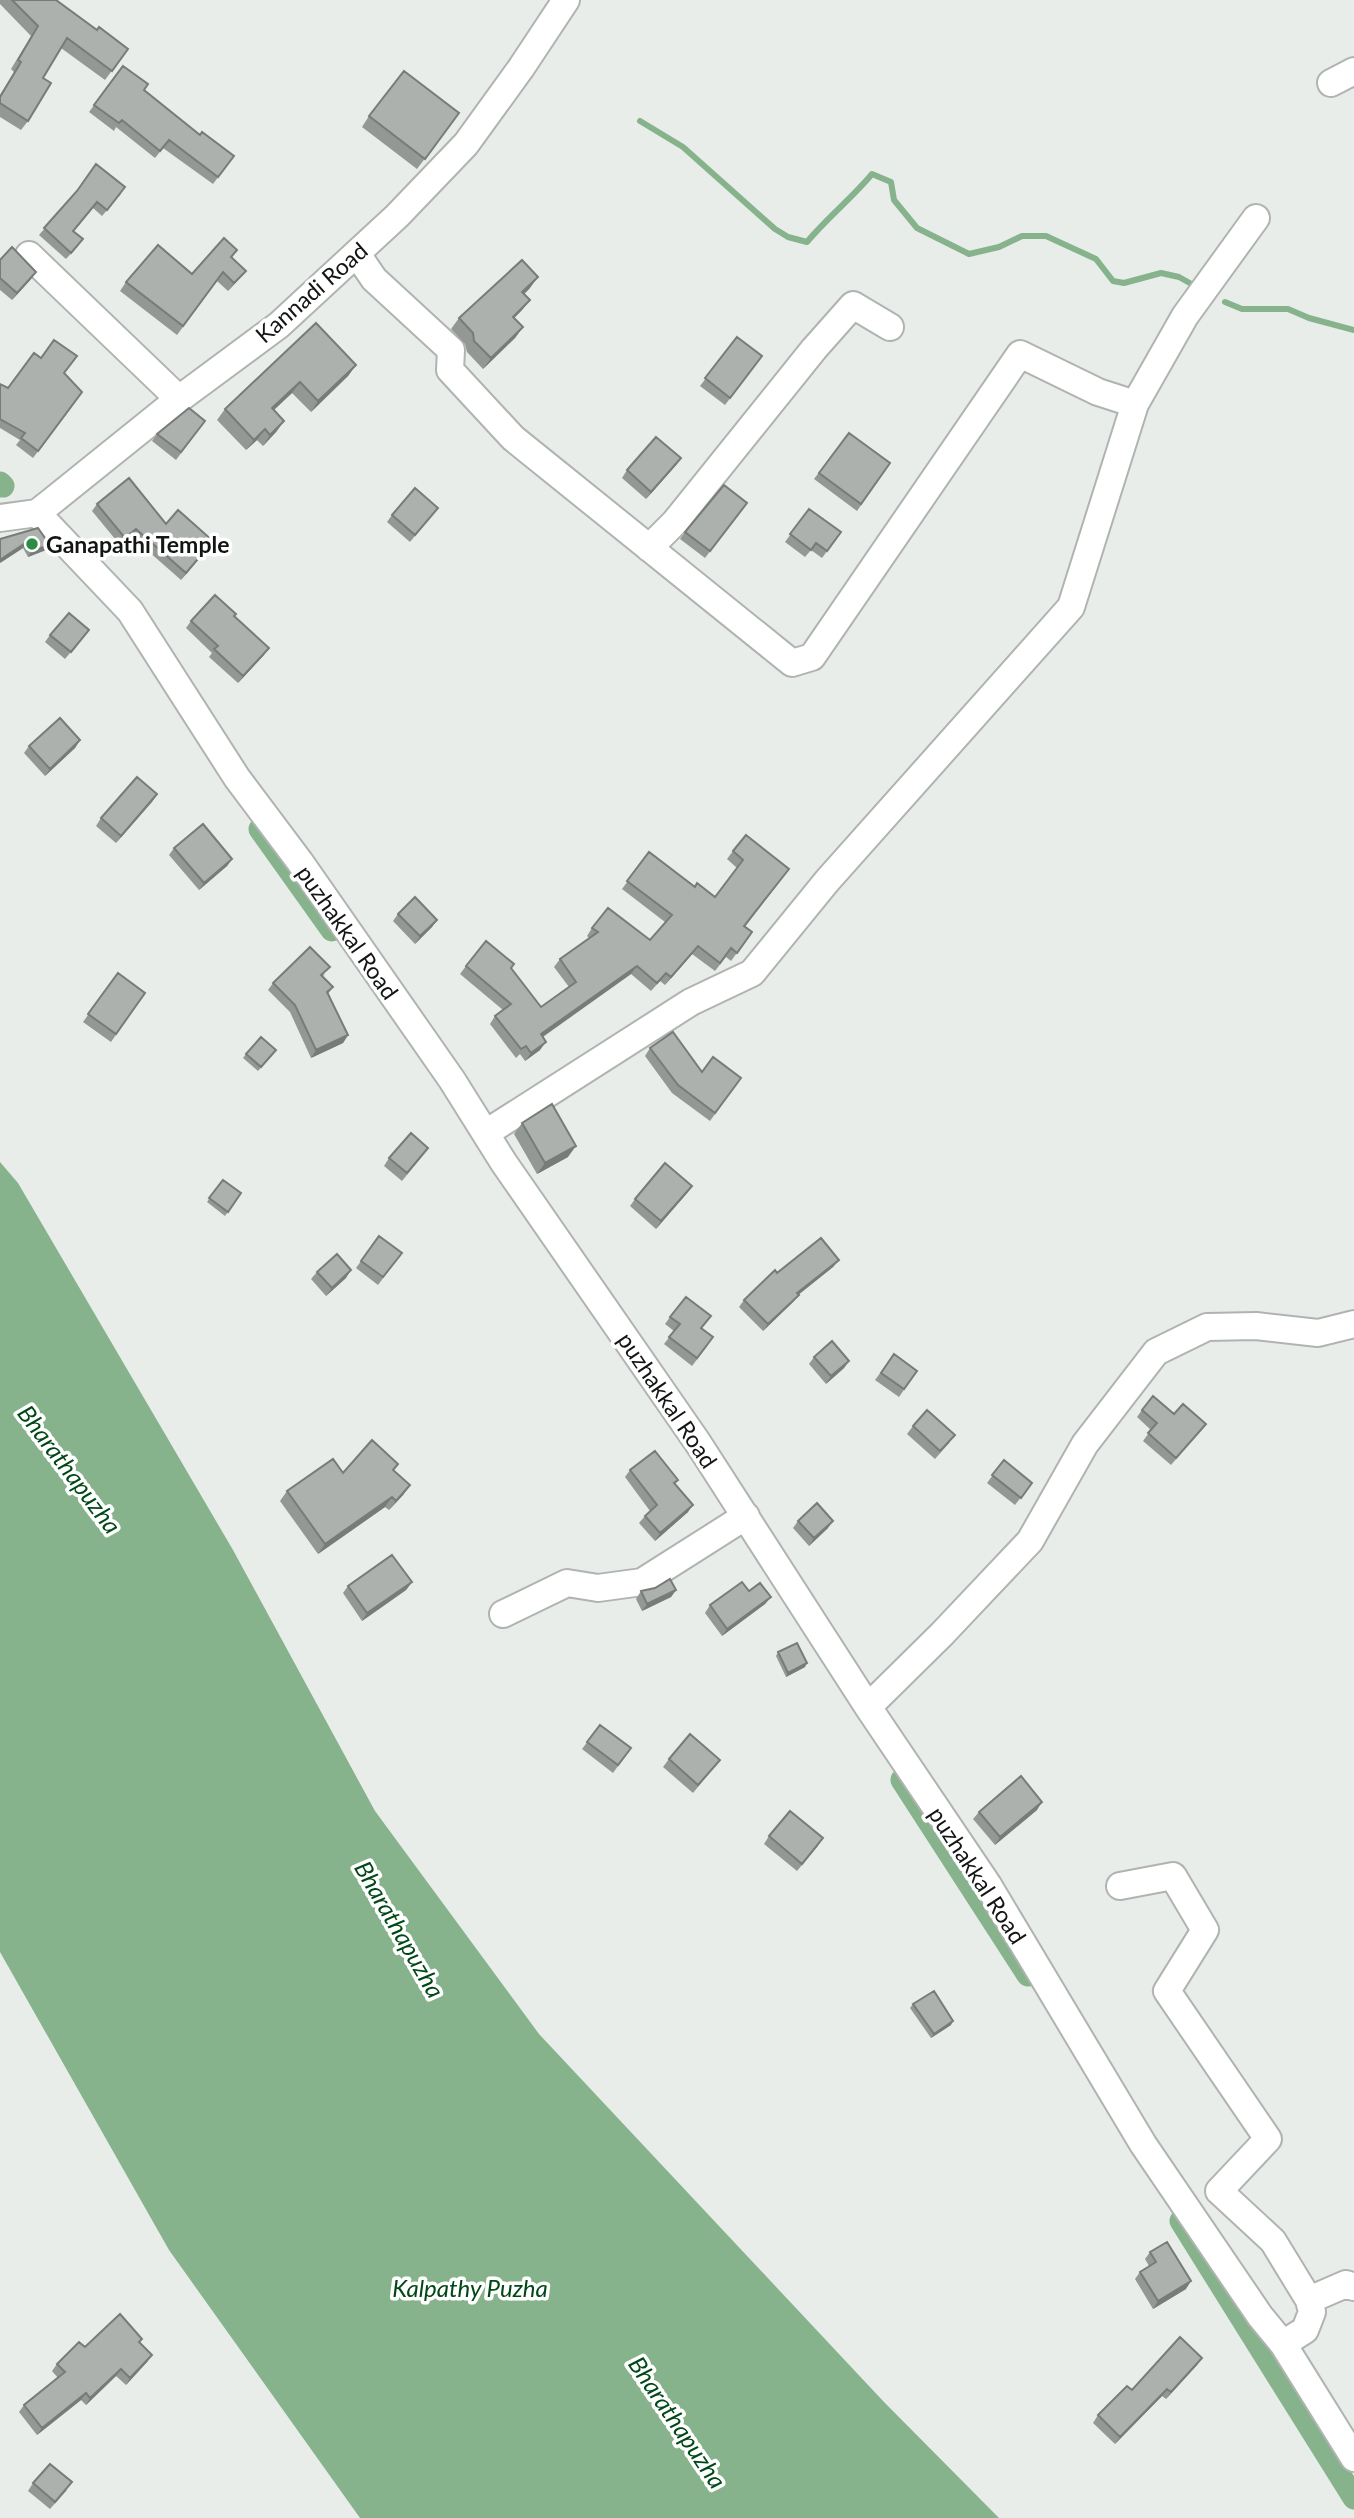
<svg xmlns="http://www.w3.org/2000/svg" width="1354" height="2518" viewBox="0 0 1354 2518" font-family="Lato,sans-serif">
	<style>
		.water { fill: #87b38c }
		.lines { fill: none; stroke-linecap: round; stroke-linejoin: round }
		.stream { stroke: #87b38c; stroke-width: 6 }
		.canal { stroke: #87b38c; stroke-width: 23 }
		.minor-casing { stroke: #b0b4b0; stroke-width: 30 }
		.minor { stroke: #fff; stroke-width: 26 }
		.wall { fill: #949895 }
		.shaded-wall { fill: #787c79 }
		.building { fill: #acb1ad; stroke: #787c79; stroke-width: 2 }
		.poi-dot { fill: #2b8d41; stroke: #fff; stroke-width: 2.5 }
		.labels { text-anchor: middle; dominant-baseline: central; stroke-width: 7; stroke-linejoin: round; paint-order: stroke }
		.street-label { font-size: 23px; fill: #131514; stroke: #fff }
		.poi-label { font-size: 23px; font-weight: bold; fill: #131514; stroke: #fff; text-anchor: start }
		.water-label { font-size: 24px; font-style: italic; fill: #004816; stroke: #fff }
	</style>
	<rect width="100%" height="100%" fill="#e8ede9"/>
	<path class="water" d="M0 1162 18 1183 233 1550 375 1811 539 2034 884 2402 999 2518H360L169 2250 0 1952Z"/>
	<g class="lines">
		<path class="stream" d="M640 121 683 147 775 229 788 237 807 242C827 218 852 198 872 174L891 182 894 200 917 228 969 254 999 247 1022 236H1046L1096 259 1113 281 1124 283 1161 273 1179 277 1195 286
			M1225 302 1242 309H1288L1309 318 1354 330"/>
		<path class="canal" d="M0 483 3 486
			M260 829 332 930
			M902 1780 1028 1975
			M1181 2221 1354 2498"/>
		<g class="minor-casing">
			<path id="minor" d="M1331 83 1354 71
				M357 254 374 279 451 350 450 370 513 438 792 663 812 657 1020 354 1098 392 1135 404 1185 316 1256 218
				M29 255 179 399
				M37 513 130 611 237 778 300 862 452 1080 504 1163 698 1443 868 1707 988 1885 1143 2144 1260 2316 1283 2344 1354 2458
				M0 518 37 513 51 502 179 399 279 325 397 216 466 144 521 68 566 0
				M649 548 675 522 814 349 853 305 890 327
				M486 1133 691 1002 752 973 827 881 1071 607 1135 404
				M503 1614 567 1583 598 1588 642 1582 746 1516
				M868 1707 942 1634 1030 1541 1085 1444 1156 1352 1207 1327 1256 1326 1318 1333 1354 1324
				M1120 1886 1173 1876 1205 1930 1167 1991 1268 2139 1219 2191 1273 2241 1309 2300 1312 2312 1305 2330 1283 2344
				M1309 2300 1346 2284 1354 2287"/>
		</g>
		<use href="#minor" class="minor"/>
	</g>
	<path class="wall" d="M0 0H56L97 30 128 49 105 80 61 48 43 78 28 121 21 130 0 117V95L14 72 11 69 31 36 0 4Z
		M123 66 144 90 200 135 234 156 213 184 163 148 155 158 116 127 114 131 89 112Z
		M459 113 417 169 362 127 369 116Z
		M77 191 121 194 102 216 93 208 74 231 78 246 66 259 39 235Z
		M232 257 246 271 239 279 228 291 217 281 177 335 120 291 126 282 192 274Z
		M0 260 31 279 12 300 0 290Z
		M530 288 524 294 530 300 522 310 514 318 523 327 515 338 483 369 467 352 465 344 451 329 459 318Z
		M316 323 356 365 348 376 311 412 292 393 274 410 284 421 276 432 263 446 257 440 246 450 217 420 225 409Z
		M737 337 762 356 725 405 700 386Z
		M64 373 82 392 33 458 16 445 20 440 0 428V384L8 388Z
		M205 421 176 460 152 441 157 434Z
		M849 433 890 463 857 511 814 479Z
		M676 465 646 499 622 478 627 470Z
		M747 503 705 558 680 539 685 532Z
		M97 504 166 524 208 548 181 580 131 536 120 545 92 511Z
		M438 508 410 542 387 522 392 515Z
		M809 509 841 532 822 558 811 550 805 557 785 542Z
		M38 528 46 550 28 557 23 548 0 563Z
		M234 617 264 655 238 683 209 657 212 653 186 628 191 621Z
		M50 635 83 637 65 659 45 642Z
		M80 740 75 748 45 776 24 753 29 746Z
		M157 794 116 843 96 826 101 818Z
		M174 848 232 859 227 866 199 890 169 855Z
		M733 851 789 869 745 927 752 932 731 961 726 957 715 971 692 954 665 985 660 981 651 991 631 974 543 1037 540 1050 525 1061 520 1054 516 1058 490 1024 495 1016 503 1010 460 974 466 966 511 968 541 1007 569 987 554 967 560 959 589 938 587 936 592 928 650 940 665 922 622 889 649 852 695 887 715 897 737 868 727 859Z
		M398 914 437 920 432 927 415 944 393 921Z
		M118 973 145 993 111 1042 83 1022Z
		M325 974 322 977 333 987 328 994 348 1035 343 1043 311 1058 290 1012 268 990 273 983Z
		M650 1048 702 1072 741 1078 710 1121 672 1093 645 1056Z
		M246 1054H273L258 1071 243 1058Z
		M522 1123 568 1157 537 1174 514 1134Z
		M423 1155 402 1181 384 1166 389 1158Z
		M223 1180 241 1193 225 1216 207 1202Z
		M687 1193 656 1229 630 1206 635 1199Z
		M379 1236 402 1253 378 1285 356 1268Z
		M839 1260 833 1267 798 1295 793 1302 763 1331 739 1307 744 1300 777 1273Z
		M317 1272 346 1278 326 1296 311 1279Z
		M670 1317 702 1328 708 1345 692 1366 664 1344 674 1331 665 1324Z
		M894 1354 917 1371 899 1397 875 1380Z
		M814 1357 849 1361 844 1368 826 1384 809 1364Z
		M1142 1410 1174 1414 1200 1431 1171 1465 1143 1441 1151 1430 1137 1417Z
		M913 1426 950 1442 935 1459 907 1434Z
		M1004 1460 1032 1483 1015 1505 987 1483Z
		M394 1470 410 1485 403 1495 389 1510 385 1507 318 1554 280 1501 287 1491 343 1473Z
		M630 1470 678 1480 675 1484 688 1512 655 1541 639 1523 645 1516 650 1511 625 1477Z
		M798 1521 828 1528 809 1546 793 1528Z
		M412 1582 406 1590 362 1621 343 1593 348 1586Z
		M655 1588 676 1590 671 1597 642 1611 636 1599 641 1591Z
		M749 1591 771 1597 765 1604 722 1636 705 1613 710 1605Z
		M778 1652 805 1667 786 1677 776 1656Z
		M600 1725 631 1748 613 1773 582 1749Z
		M669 1759 720 1760 693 1793 663 1767Z
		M1037 1810 995 1845 973 1819 979 1812Z
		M769 1836 818 1846 797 1871 764 1844Z
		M913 2004 951 2025 931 2038 910 2008Z
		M1150 2252 1186 2289 1153 2309 1135 2279 1140 2272 1149 2266 1145 2259Z
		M139 2343 152 2355 147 2362 126 2385 116 2376 86 2405 81 2400 37 2435 19 2412 24 2405 58 2378 52 2371 57 2364 85 2347Z
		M1197 2365 1166 2399 1162 2396 1115 2444 1093 2423 1098 2415 1132 2390Z
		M33 2483 67 2490 50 2509 28 2491Z"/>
	<path class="shaded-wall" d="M246 271 239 279 228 291 234 283Z
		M36 272 31 279 12 300 17 293Z
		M538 277 530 288 515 303 522 292Z
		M530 300 522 310 505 327 513 317Z
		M523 327 515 338 483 369 491 358Z
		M356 365 348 376 311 412 318 401Z
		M300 382 292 393 264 419 272 408Z
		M284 421 276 432 263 446 270 435Z
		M265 429 257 440 246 450 254 440Z
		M681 458 676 465 646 499 651 492Z
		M136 529 131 536 120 545 125 538Z
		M213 541 208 548 181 580 186 573Z
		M27 542 23 548 0 563V560Z
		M50 545 46 550 28 557 32 551Z
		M269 648 264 655 238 683 243 676Z
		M80 740 75 748 45 776 50 769Z
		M157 794 152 802 116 843 121 836Z
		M232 859 227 866 199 890 204 883Z
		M437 920 432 927 415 944 420 936Z
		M698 946 692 954 665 985 671 977Z
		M637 966 631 974 535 1042 541 1034Z
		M348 1035 343 1043 311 1058 316 1050Z
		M546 1042 540 1050 525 1061 531 1053Z
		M576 1146 568 1157 537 1174 545 1163Z
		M692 1186 687 1193 656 1229 661 1221Z
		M839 1260 833 1267 798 1295 793 1302 763 1331 768 1324 797 1293Z
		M351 1270 346 1278 326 1296 332 1288Z
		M849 1361 844 1368 826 1384 831 1376Z
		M410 1485 403 1495 389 1510 396 1501Z
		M392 1497 385 1507 318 1554 325 1544Z
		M693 1505 688 1512 655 1541 660 1533Z
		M833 1521 828 1528 809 1546 814 1538Z
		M412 1582 406 1590 362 1621 367 1613Z
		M676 1590 671 1597 642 1611 647 1604Z
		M771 1597 765 1604 722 1636 727 1629Z
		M807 1663 805 1667 786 1677 788 1673Z
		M1042 1802 1037 1810 995 1845 1000 1837Z
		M953 2021 951 2025 931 2038 934 2034Z
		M1191 2281 1186 2289 1153 2309 1158 2301Z
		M152 2355 147 2362 126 2385 130 2378Z
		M1202 2358 1197 2365 1166 2399 1171 2392Z
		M121 2369 116 2376 86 2405 90 2398Z
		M1167 2389 1162 2396 1115 2444 1120 2437Z
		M86 2393 81 2400 37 2435 42 2428Z"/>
	<path class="building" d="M12 0H56L97 30 99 27 128 49 112 71 67 38 43 78 51 83 28 121 0 103V97L21 62 18 60 38 26Z
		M123 66 148 84 144 90 200 135 202 132 234 156 218 177 169 140 160 151 122 120 119 123 94 105Z
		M404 71 459 113 425 159 369 116Z
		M96 164 125 187 107 210 97 202 73 231 83 239 71 253 44 228 77 191Z
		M224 238 237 250 231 257 246 271 234 283 223 272 183 326 126 282 158 245 192 274Z
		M12 247 36 272 17 293 0 278V260Z
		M522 260 538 277 522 292 530 300 513 317 523 327 491 358 474 341 473 333 459 318Z
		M316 323 356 365 318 401 300 382 272 408 284 421 270 435 265 429 254 440 225 409Z
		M737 337 762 356 730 398 705 378Z
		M54 340 77 356 64 373 82 392 38 451 21 438 25 433 0 419V384L8 388 34 353 41 358Z
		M189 408 205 421 181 452 157 434Z
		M849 433 890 463 861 504 819 473Z
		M656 437 681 458 651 492 627 470Z
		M129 478 166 524 178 510 213 541 186 573 136 529 125 538 97 504Z
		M724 485 747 503 710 551 685 532Z
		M415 488 438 508 415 535 392 515Z
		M809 509 841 532 827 551 816 543 811 550 790 534Z
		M38 528 50 545 32 551 27 542 0 560V539Z
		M215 595 236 614 234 616 269 648 243 676 214 649 218 646 191 621Z
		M69 613 89 630 71 652 50 635Z
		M60 718 80 740 50 769 29 746Z
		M137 777 157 794 121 836 101 818Z
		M203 824 232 859 204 883 174 848Z
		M746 835 789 869 744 926 752 932 737 953 731 948 720 963 698 946 671 977 666 973 657 983 637 966 541 1034 546 1042 531 1053 526 1046 521 1049 495 1016 511 1004 466 966 486 941 514 964 511 968 541 1007 576 982 560 959 598 932 592 928 608 908 650 940 672 915 627 881 649 852 695 887 697 883 715 897 743 860 733 851Z
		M415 897 437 920 420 936 398 914Z
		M310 947 330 967 321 975 333 987 327 992 348 1035 316 1050 295 1005 273 983Z
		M118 973 145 993 116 1034 88 1014Z
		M673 1032 702 1072 713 1057 741 1078 715 1113 678 1085 650 1048Z
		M261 1037 276 1050 261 1067 246 1054Z
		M552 1104 576 1146 545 1163 522 1123Z
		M411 1133 428 1148 407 1173 389 1158Z
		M665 1163 692 1186 661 1221 635 1199Z
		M223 1180 241 1193 228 1212 209 1198Z
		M379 1236 402 1253 383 1277 361 1261Z
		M821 1238 839 1260 797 1293 799 1295 768 1324 744 1300 775 1270 777 1273Z
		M337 1254 351 1270 332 1288 317 1272Z
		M686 1297 711 1316 701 1328 713 1337 697 1358 669 1337 680 1324 670 1317Z
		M832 1341 849 1361 831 1376 814 1357Z
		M894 1354 917 1371 904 1389 881 1373Z
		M1153 1396 1174 1414 1183 1404 1206 1424 1176 1458 1148 1433 1157 1423 1142 1410Z
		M927 1410 955 1435 940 1451 913 1426Z
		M372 1440 398 1464 393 1470 410 1485 396 1501 392 1497 325 1544 287 1491 333 1459 343 1473Z
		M655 1451 678 1480 674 1483 693 1505 660 1533 645 1516 657 1505 630 1470Z
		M1004 1460 1032 1483 1021 1498 992 1475Z
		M817 1503 833 1521 814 1538 798 1521Z
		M392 1555 412 1582 367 1613 348 1586Z
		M670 1579 676 1590 647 1604 641 1591 655 1588Z
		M742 1582 749 1591 760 1583 771 1597 727 1629 710 1605Z
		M797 1643 807 1663 788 1673 778 1652Z
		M600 1725 631 1748 618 1765 587 1742Z
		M690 1734 720 1760 698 1785 669 1759Z
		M1021 1776 1042 1802 1000 1837 979 1812Z
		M790 1811 823 1838 802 1864 769 1836Z
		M934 1991 953 2021 934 2034 913 2004Z
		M1167 2242 1191 2281 1158 2301 1140 2272 1156 2262 1150 2252Z
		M120 2314 142 2339 139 2342 152 2355 130 2378 121 2369 90 2398 86 2393 42 2428 24 2405 65 2372 57 2364 79 2342 85 2347Z
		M1180 2337 1202 2358 1171 2392 1167 2389 1120 2437 1098 2415 1127 2386 1132 2390Z
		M50 2464 72 2482 55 2502 33 2483Z"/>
	<circle class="poi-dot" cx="32" cy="544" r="7"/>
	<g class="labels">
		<g class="street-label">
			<text transform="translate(311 292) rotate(-41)">Kannadi Road</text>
			<text transform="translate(348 932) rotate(55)">puzhakkal Road</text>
			<text transform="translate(668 1400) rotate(56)">puzhakkal Road</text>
			<text transform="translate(978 1875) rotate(57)">puzhakkal Road</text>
		</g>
		<g class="poi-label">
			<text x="46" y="544">Ganapathi Temple</text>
		</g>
		<g class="water-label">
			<text transform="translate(70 1469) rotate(53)">Bharathapuzha</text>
			<text transform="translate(400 1929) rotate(60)">Bharathapuzha</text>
			<text x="470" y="2287">Kalpathy Puzha</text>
			<text transform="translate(678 2422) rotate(56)">Bharathapuzha</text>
		</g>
	</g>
</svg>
